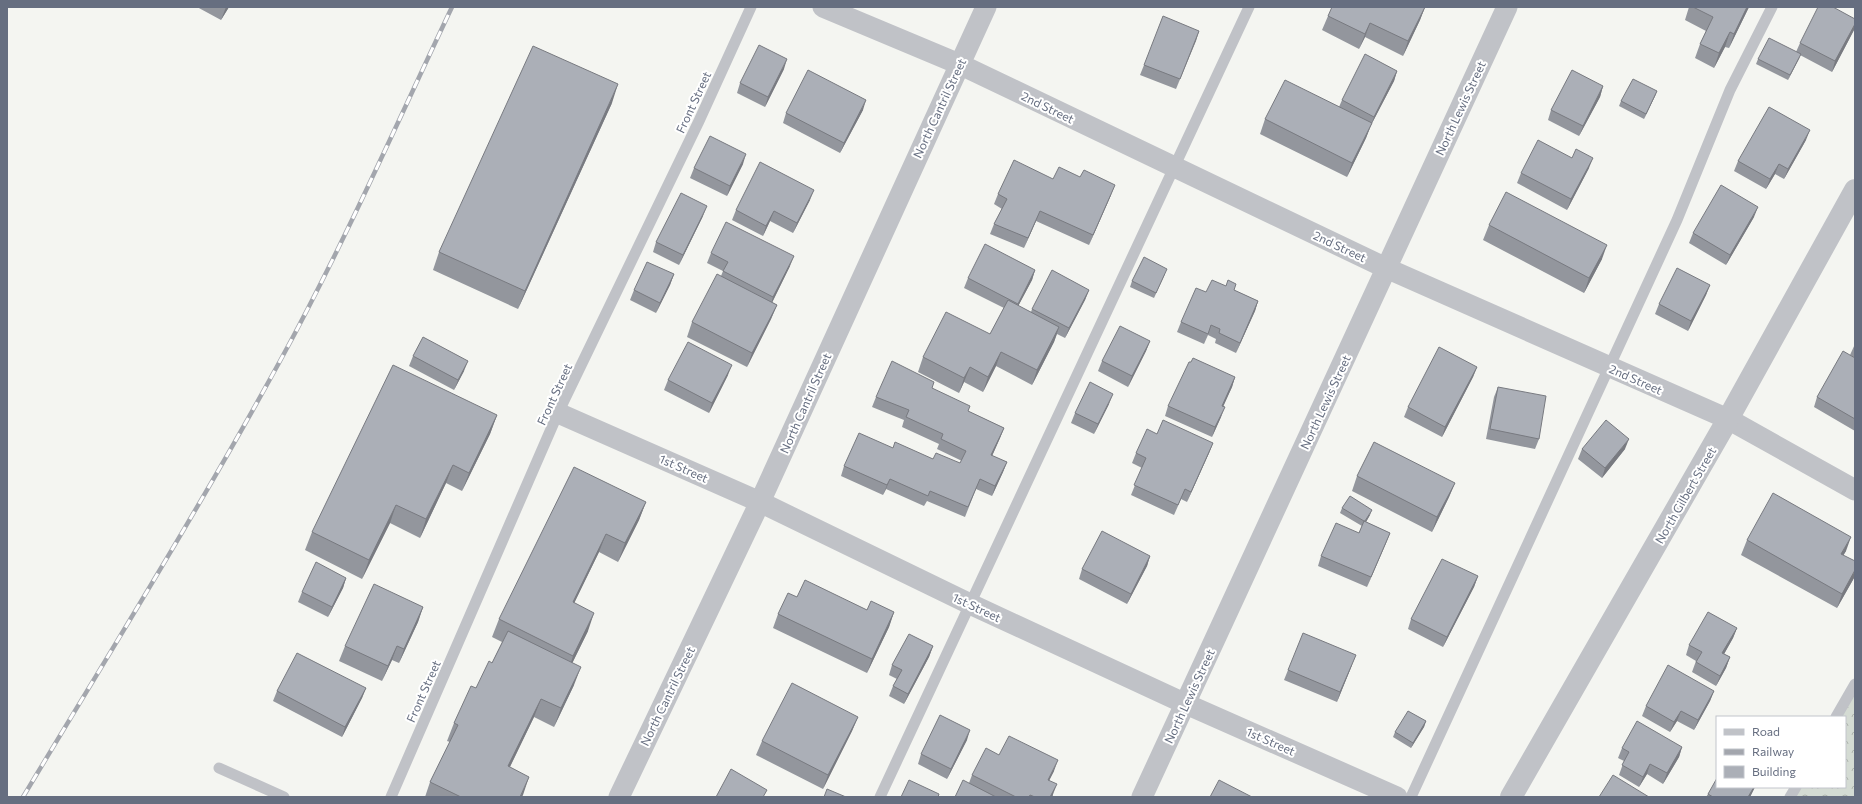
<svg xmlns="http://www.w3.org/2000/svg" width="1862" height="804" viewBox="0 0 1862 804" font-family="Commissioner,sans-serif">
	<style>
		.park { fill: url(#park-crowns) }
		.lines { fill: none; stroke-linecap: round; stroke-linejoin: round }
		.service { stroke: #c0c2c7; stroke-width: 11 }
		.minor { stroke: #c0c2c7; stroke-width: 21 }
		.tertiary { stroke: #c0c2c7; stroke-width: 22 }
		.rail-casing { stroke: #a3a6ad; stroke-width: 4.5 }
		.rail { stroke: #fff; stroke-width: 3; stroke-dasharray: 9; stroke-linecap: butt }
		.wall { fill: #93969d }
		.shaded-wall { fill: #787a80 }
		.building { fill: #abafb7; stroke: #787a80 }
		.labels { text-anchor: middle; dominant-baseline: central; stroke-width: 4; stroke-linejoin: round; paint-order: stroke }
		.street-label { font-size: 12px; fill: #666e80; stroke: #fff }
	</style>
	<defs>
		<pattern id="park-crowns" width="20" height="18" patternUnits="userSpaceOnUse"><rect width="20" height="18" fill="#d4dbd3"/><path d="M2 6a3 3 0 1 1 6 0M12 15a3 3 0 1 1 6 0" fill="none" stroke="#b0b6b0"/></pattern>
	</defs>
	<rect width="100%" height="100%" fill="#f4f5f1"/>
	<path class="park" d="M1855 684V797H1790L1796 787H1845V717H1836Z"/>
	<g class="lines">
		<path class="service" d="M1836 717 1855 684
			M219 768 284 797
			M391 797 558 413 699 121 751 7
			M880 797 1249 7
			M1411 797 1677 220 1730 90 1772 7
			M1790 797 1796 787"/>
		<path class="minor" d="M823 7 959 64 1386 268 1728 419 1855 490
			M558 413 760 502 970 604 1186 704 1397 797
			M619 797 760 502 986 7
			M1142 797 1507 7"/>
		<path class="tertiary" d="M1511 797 1728 419 1855 190"/>
		<g class="rail-casing">
			<path id="rail" d="M23 797C110 652 199 509 280 361 343 246 396 125 452 7"/>
		</g>
		<use href="#rail" class="rail"/>
	</g>
	<path class="wall" d="M197 7H229L221 20Z
		M1425 7 1420 20 1403 56 1365 37 1359 49 1322 30 1328 16Z
		M1689 7H1749L1729 48 1725 47 1714 68 1695 58 1700 44 1706 31 1685 20Z
		M1855 19V26L1854 30 1832 72 1800 55 1788 80 1756 64 1758 59 1796 52 1800 43Z
		M1199 31 1176 89 1140 75 1144 65Z
		M784 69 765 107 737 93 740 83Z
		M1397 71 1394 81 1370 127 1366 138 1347 177 1260 134 1265 119 1339 107 1342 100Z
		M1603 86 1600 97 1579 136 1548 120 1551 110Z
		M1657 91 1655 96 1644 119 1619 106 1621 101Z
		M612 103 518 309 433 270 439 252Z
		M863 110 840 153 783 123 786 113Z
		M1806 140 1784 179 1775 174 1766 189 1734 171 1738 161Z
		M743 164 727 196 690 178 694 168Z
		M1589 168 1567 210 1517 183 1521 173Z
		M1053 179 1111 195 1089 245 1036 221 1024 248 990 234 994 224 1002 209 994 204 998 194Z
		M810 200 793 233 770 221 763 236 732 220 736 210Z
		M703 216 679 265 653 252 656 242Z
		M1754 217 1726 265 1689 243 1693 233Z
		M1489 225 1602 259 1584 293 1483 240Z
		M711 253 790 266 772 302 777 305 771 319 747 367 687 337 692 322 721 276 723 271 707 263Z
		M1035 270 1032 280 1018 306 1031 312 1032 309 1089 290 1085 300 1065 338 1057 334 1054 342 1032 385 996 366 983 392 964 382 959 393 918 372 923 357 990 334 1004 308 964 288 968 278Z
		M674 274 670 285 656 313 630 300 634 290Z
		M1165 274 1154 298 1130 287 1132 281Z
		M1710 285 1706 295 1688 331 1655 314 1659 304Z
		M1234 290 1258 301 1255 311 1236 353 1215 343 1216 339 1208 335 1204 344 1177 332 1181 322 1206 292Z
		M1150 341 1146 351 1128 387 1098 371 1102 361Z
		M1855 344V358L1850 355Z
		M413 356 464 371 454 390 409 366Z
		M1855 358V431L1814 407 1817 397Z
		M1477 367 1473 377 1442 437 1404 417 1408 407Z
		M728 375 709 413 664 390 668 380Z
		M1235 377 1232 387 1223 406 1221 417 1212 437 1165 416 1168 406Z
		M1498 387 1539 439 1535 449 1486 439 1494 397Z
		M932 388 968 411 1004 428 1000 438 992 456 1007 462 1003 472 992 496 976 489 965 517 927 501 924 506 886 489 883 495 841 476 844 466 893 448 933 459 960 463 962 461 937 449 939 444 902 427 904 420 872 407 876 397Z
		M1109 404 1094 434 1071 423 1075 413Z
		M497 415 490 434 462 491 446 483 420 538 390 523 362 579 305 550 312 532Z
		M1157 434 1213 443 1209 453 1187 502 1181 499 1174 515 1131 495 1142 468 1132 463 1136 453Z
		M1582 449H1625L1602 478 1578 459Z
		M1357 476 1455 483 1449 497 1432 532 1352 491Z
		M646 502 639 520 618 562 599 552 574 603 588 631 572 663 574 685 554 727 534 717 510 767 522 797H425L430 782 450 742 447 741 454 723 476 688 492 663 502 642 492 637 499 619Z
		M1342 508 1370 515 1366 522 1390 533 1386 543 1367 587 1318 566 1321 556 1359 533 1362 526 1340 513Z
		M1747 540 1846 551 1843 555 1854 578 1837 608 1741 555Z
		M1150 556 1147 566 1127 604 1079 579 1082 569Z
		M1478 576 1474 587 1443 647 1408 629 1411 619Z
		M346 578 343 588 328 617 298 602 302 592Z
		M797 597 867 610 894 612 889 627 867 673 773 628 778 614Z
		M423 607 418 622 399 663 392 660 382 681 339 661 345 646Z
		M1737 628 1733 638 1724 654 1730 657 1726 668 1716 686 1692 672 1696 661 1686 655 1689 645Z
		M933 646 929 657 904 704 889 696 893 686 897 679 889 675 892 665Z
		M1352 665 1337 702 1284 680 1288 670Z
		M366 688 362 698 342 737 273 701 277 691Z
		M1714 691 1710 701 1694 730 1677 721 1670 732 1642 716 1646 706Z
		M858 717 852 731 823 789 756 755 762 741Z
		M1426 721 1424 727 1411 748 1393 737 1395 732Z
		M967 740 947 779 918 764 921 754Z
		M1682 747 1679 757 1663 784 1647 774 1639 787 1619 775 1624 761 1618 758 1622 748Z
		M999 755 1054 771 1049 781 1053 795 1052 797H955L969 783 972 775Z
		M1717 787H1755L1750 797H1706L1708 794Z"/>
	<path class="shaded-wall" d="M226 7H229L221 20Z
		M1425 7 1420 20 1403 56 1408 41Z
		M1747 7H1749L1729 48 1734 34Z
		M1370 23 1365 37 1359 49 1365 34Z
		M1855 24 1854 30 1832 72 1835 61Z
		M1199 31 1196 41 1176 89 1180 79Z
		M1730 32 1725 47 1714 68 1719 53Z
		M1801 54 1799 59 1788 80 1790 75Z
		M787 59 784 69 765 107 768 97Z
		M1397 71 1394 81 1370 127 1374 117Z
		M618 84 612 103 518 309 525 291Z
		M1603 86 1600 97 1579 136 1583 126Z
		M1657 91 1655 96 1644 119 1646 114Z
		M866 100 863 110 840 153 844 143Z
		M1372 123 1366 138 1347 177 1352 163Z
		M1810 130 1806 140 1784 179 1788 169Z
		M746 154 743 164 727 196 730 186Z
		M1593 158 1589 168 1567 210 1571 199Z
		M1779 164 1775 174 1766 189 1770 179Z
		M1115 185 1111 195 1089 245 1093 235Z
		M814 190 810 200 793 233 797 223Z
		M707 206 703 216 679 265 683 255Z
		M1758 207 1754 217 1726 265 1730 255Z
		M774 211 770 221 763 236 766 226Z
		M1040 211 1036 221 1024 248 1028 238Z
		M1607 245 1602 259 1584 293 1589 278Z
		M794 256 790 266 770 307 773 297Z
		M1035 270 1032 280 1014 314 1018 304Z
		M674 274 670 285 656 313 660 303Z
		M1710 285 1706 295 1688 331 1691 321Z
		M1089 290 1085 300 1065 338 1069 328Z
		M1258 301 1255 311 1236 353 1240 343Z
		M777 305 771 319 747 367 752 353Z
		M1059 327 1054 342 1032 385 1037 370Z
		M1150 341 1146 351 1128 387 1132 376Z
		M1001 352 996 366 983 392 988 377Z
		M468 361 464 371 454 390 458 380Z
		M732 365 728 375 709 413 712 403Z
		M970 367 964 382 959 393 964 378Z
		M1477 367 1473 377 1442 437 1445 427Z
		M1235 377 1232 387 1219 416 1222 406Z
		M1113 394 1109 404 1094 434 1098 424Z
		M1225 407 1221 417 1212 437 1215 427Z
		M497 415 490 434 462 491 469 473Z
		M1004 428 1000 438 988 465 991 455Z
		M1629 439 1625 449 1602 478 1605 468Z
		M1213 443 1209 453 1187 502 1191 492Z
		M1007 462 1003 472 992 496 995 486Z
		M453 465 446 483 420 538 426 519Z
		M890 479 886 489 883 495 887 485Z
		M1455 483 1449 497 1432 532 1437 517Z
		M646 502 639 520 618 562 625 543Z
		M396 505 390 523 362 579 369 560Z
		M1372 510 1370 515 1363 527 1365 522Z
		M1390 533 1386 543 1367 587 1371 577Z
		M606 534 599 552 566 620 573 602Z
		M1851 537 1846 551 1836 568 1841 554Z
		M1150 556 1147 566 1127 604 1131 594Z
		M1855 570V574L1854 578 1837 608 1842 594Z
		M1478 576 1474 587 1443 647 1447 637Z
		M346 578 343 588 328 617 332 607Z
		M423 607 418 622 399 663 404 649Z
		M894 612 889 627 867 673 872 659Z
		M594 613 588 631 567 674 573 656Z
		M1737 628 1733 638 1719 663 1722 653Z
		M397 646 392 660 382 681 388 666Z
		M933 646 929 657 904 704 908 694Z
		M1356 655 1352 665 1337 702 1340 692Z
		M1730 657 1726 668 1716 686 1720 676Z
		M581 667 574 685 554 727 561 708Z
		M366 688 362 698 342 737 345 727Z
		M1714 691 1710 701 1694 730 1698 720Z
		M541 699 534 717 501 785 508 766Z
		M1681 711 1677 721 1670 732 1674 722Z
		M858 717 852 731 823 789 828 775Z
		M1426 721 1424 727 1411 748 1413 743Z
		M970 730 967 740 947 779 951 769Z
		M1682 747 1679 757 1663 784 1667 773Z
		M1058 760 1054 771 1044 790 1048 780Z
		M1650 764 1647 774 1639 787 1643 777Z
		M529 777 523 795 522 797H520Z
		M1057 784 1052 797H1050Z
		M1754 787H1755L1750 797H1748Z"/>
	<path class="building" d="M1332 7H1425L1408 41 1370 23 1365 34 1328 16Z
		M1693 7H1747L1734 34 1730 32 1719 53 1700 44 1713 17Z
		M1818 7H1833L1855 19V24L1835 61 1800 43Z
		M1163 16 1199 31 1180 79 1144 65Z
		M1769 38 1801 54 1790 75 1758 59Z
		M759 45 787 59 768 97 740 83Z
		M533 46 618 84 525 291 439 252Z
		M1365 54 1397 71 1374 117 1342 100Z
		M808 70 866 100 844 143 786 113Z
		M1572 70 1603 86 1583 126 1551 110Z
		M1633 79 1657 91 1646 114 1621 101Z
		M1285 80 1372 123 1352 163 1265 119Z
		M1769 107 1810 130 1788 169 1779 164 1770 179 1738 161Z
		M710 136 746 154 730 186 694 168Z
		M1538 140 1572 158 1576 149 1593 158 1571 199 1521 173Z
		M1014 160 1053 179 1059 167 1080 177 1084 170 1115 185 1093 235 1040 211 1028 238 994 224 1007 199 998 194Z
		M760 162 814 190 797 223 774 211 766 226 736 210Z
		M1721 185 1758 207 1730 255 1693 233Z
		M1506 192 1607 245 1589 278 1489 225Z
		M681 193 707 206 683 255 656 242Z
		M726 222 794 256 773 297 723 271 728 262 711 253Z
		M985 244 1035 270 1018 304 968 278Z
		M1144 257 1167 269 1156 293 1132 281Z
		M647 262 674 274 660 303 634 290Z
		M1677 268 1710 285 1691 321 1659 304Z
		M1052 270 1089 290 1069 328 1032 309Z
		M717 274 777 305 752 353 692 322Z
		M1212 280 1226 286 1228 280 1236 284 1234 290 1258 301 1240 343 1219 333 1220 329 1211 325 1208 334 1181 322 1196 288 1206 292Z
		M1008 300 1059 327 1037 370 1001 352 988 377 970 367 964 378 923 357 946 312 990 334Z
		M1120 326 1150 341 1132 376 1102 361Z
		M423 337 468 361 458 380 413 356Z
		M688 342 732 365 712 403 668 380Z
		M1439 347 1477 367 1445 427 1408 407Z
		M1843 351 1855 358V419L1817 397Z
		M1193 358 1235 377 1222 406 1225 407 1215 427 1168 406 1189 362H1191Z
		M892 361 934 382 932 388 970 406 968 411 1004 428 991 455 1007 462 995 486 980 479 968 507 930 491 928 496 890 479 887 485 844 466 859 433 893 448 895 442 933 459 936 453 960 463 966 451 941 439 943 434 906 417 909 410 876 397Z
		M393 365 497 415 469 473 453 465 426 519 396 505 369 560 312 532Z
		M1090 382 1113 394 1098 424 1075 413Z
		M1498 387 1546 396 1539 439 1490 429Z
		M1163 420 1213 443 1191 492 1185 489 1178 505 1134 485 1146 458 1136 453 1147 429 1157 434Z
		M1606 420 1629 439 1605 468 1582 449Z
		M1374 442 1455 483 1437 517 1357 476Z
		M574 467 646 502 625 543 606 534 573 602 594 613 573 656 499 619Z
		M1773 493 1851 537 1841 554 1855 561V570L1842 594 1747 540Z
		M1350 496 1372 510 1365 521H1364L1342 508Z
		M1364 521 1390 533 1371 577 1321 556 1336 523 1359 533Z
		M1102 531 1150 556 1131 594 1082 569Z
		M1442 559 1478 576 1447 637 1411 619Z
		M316 562 346 578 332 607 302 592Z
		M805 580 867 610 871 601 894 612 872 659 778 614 788 593 797 597Z
		M374 584 423 607 404 649 397 646 388 666 345 646Z
		M1708 612 1737 628 1722 653 1730 657 1720 676 1696 662 1702 652 1689 645Z
		M508 631 581 667 561 708 541 699 508 766 529 777 520 797H461L430 782 458 725 454 723 471 686 476 688 489 661 492 663Z
		M1303 633 1356 655 1340 692 1288 670Z
		M909 634 933 646 908 694 893 686 902 670 892 665Z
		M297 653 366 688 345 727 277 691Z
		M1668 665 1714 691 1698 720 1681 711 1674 722 1646 706Z
		M792 683 858 717 828 775 762 741Z
		M1408 711 1426 721 1413 743 1395 732Z
		M940 715 970 730 951 769 921 754Z
		M1637 721 1682 747 1667 773 1650 764 1643 777 1622 765 1629 752 1622 748Z
		M1009 736 1058 760 1048 780 1057 784 1050 797H1035L1030 795 1029 797H1016L972 775 986 748 999 755Z
		M731 769 767 790 763 797H716Z
		M1613 775 1649 797H1599Z
		M1717 778V787H1754L1748 797H1713L1708 794Z
		M909 780 939 794 938 797H901Z
		M963 780 996 797H955Z
		M1219 780 1252 797H1210Z
		M827 789 846 797H824Z"/>
	<g class="labels">
		<g class="street-label">
			<text transform="translate(693 102) rotate(-65)">Front Street</text>
			<text transform="translate(1048 107) rotate(26)">2nd Street</text>
			<text transform="translate(939 108) rotate(-65)">North Cantril Street</text>
			<text transform="translate(1460 108) rotate(-65)">North Lewis Street</text>
			<text transform="translate(1340 246) rotate(25)">2nd Street</text>
			<text transform="translate(1636 379) rotate(24)">2nd Street</text>
			<text transform="translate(554 394) rotate(-65)">Front Street</text>
			<text transform="translate(1325 402) rotate(-65)">North Lewis Street</text>
			<text transform="translate(805 403) rotate(-66)">North Cantril Street</text>
			<text transform="translate(684 468) rotate(24)">1st Street</text>
			<text transform="translate(1685 495) rotate(-60)">North Gilbert Street</text>
			<text transform="translate(977 607) rotate(25)">1st Street</text>
			<text transform="translate(423 691) rotate(-66)">Front Street</text>
			<text transform="translate(667 696) rotate(-64)">North Cantril Street</text>
			<text transform="translate(1189 696) rotate(-65)">North Lewis Street</text>
			<text transform="translate(1271 741) rotate(24)">1st Street</text>
		</g>
	</g>
	<rect width="1862" height="804" fill="none" stroke="#666e80" stroke-width="16"/>
	<rect x="1716" y="716" width="130" height="72" fill="#ffffff" stroke="#c2c5cc"/>
	<rect x="1724" y="729" width="20" height="6" fill="#c0c2c7" stroke="#c2c5cc"/>
	<text x="1752" y="736" font-size="12" fill="#666e80">Road</text>
	<rect x="1724" y="749" width="20" height="6" fill="#a3a6ad" stroke="#c2c5cc"/>
	<text x="1752" y="756" font-size="12" fill="#666e80">Railway</text>
	<rect x="1724" y="766" width="20" height="12" fill="#abafb7" stroke="#c2c5cc"/>
	<text x="1752" y="776" font-size="12" fill="#666e80">Building</text>
</svg>
